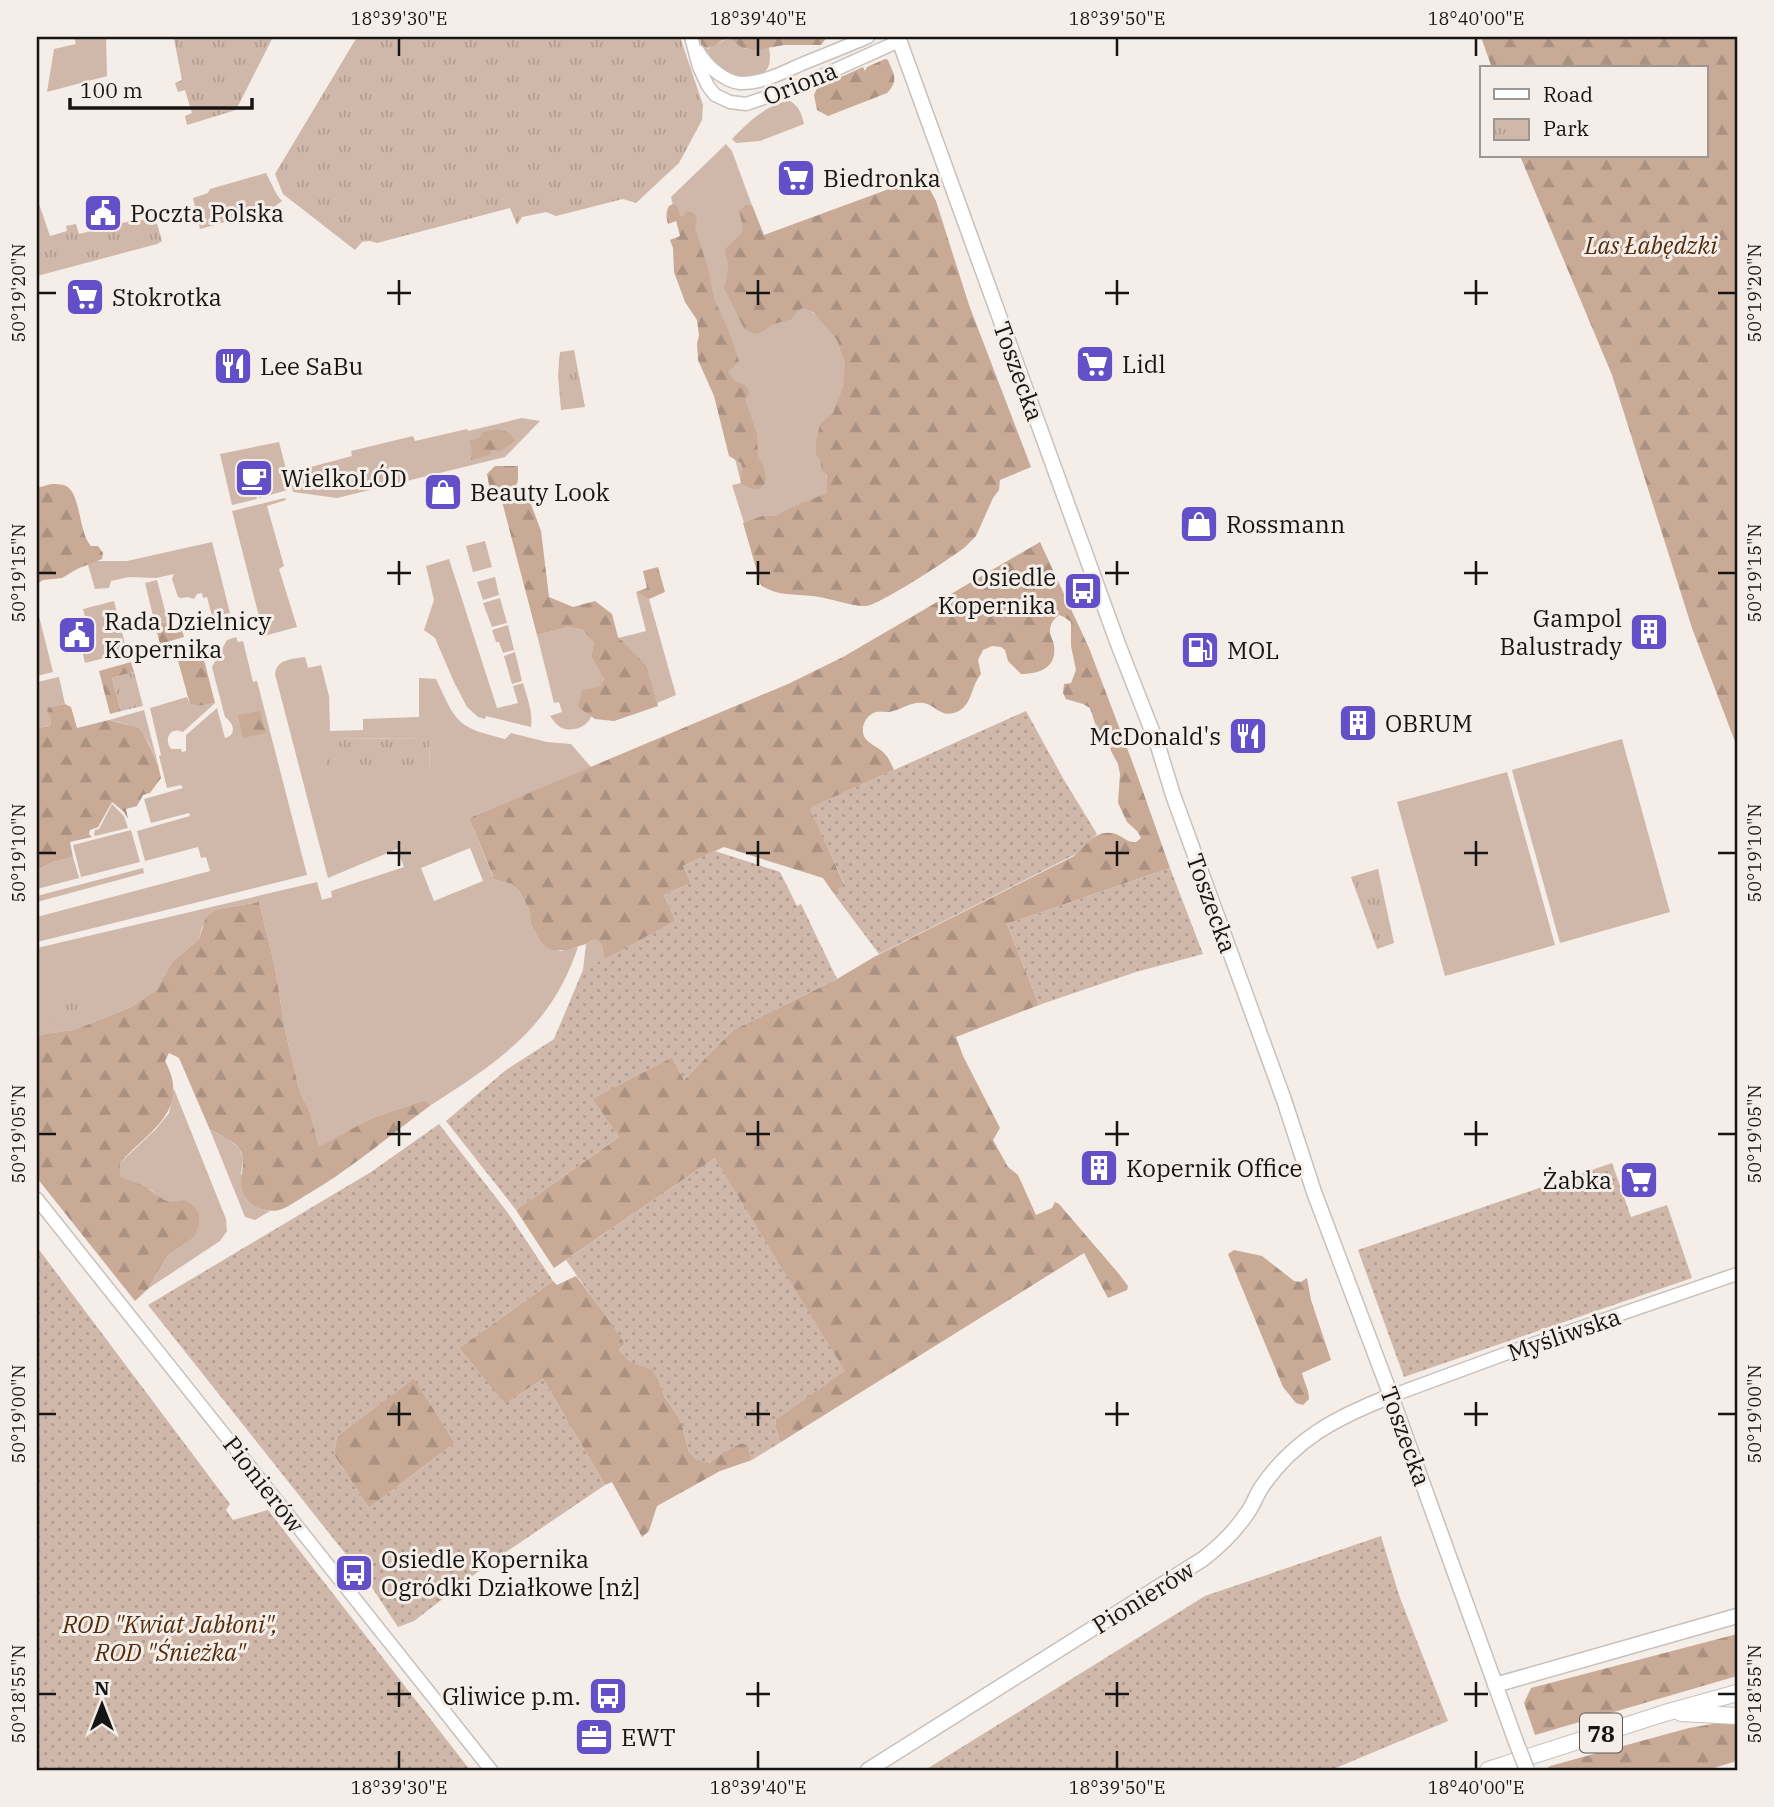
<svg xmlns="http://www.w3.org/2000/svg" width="1774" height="1807" viewBox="0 0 1774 1807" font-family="'IBM Plex Serif',serif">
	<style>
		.grass { fill: #cfb8aa; fill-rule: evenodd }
		.forest { fill: url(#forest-firs) }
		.park { fill: url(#park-tufts) }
		.garden { fill: url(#garden-dots); fill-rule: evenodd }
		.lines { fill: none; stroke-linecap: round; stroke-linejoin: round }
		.tertiary-casing { stroke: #c7c0bb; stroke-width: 15 }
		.secondary-casing { stroke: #c7c0bb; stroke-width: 17 }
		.primary-casing { stroke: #c7c0bb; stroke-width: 18 }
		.tertiary { stroke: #fff; stroke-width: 12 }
		.secondary { stroke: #fff; stroke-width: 14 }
		.primary { stroke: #fff; stroke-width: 16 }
		.secondary-bridge-casing { stroke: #c7c0bb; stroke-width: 17; stroke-linecap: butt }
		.secondary-bridge { stroke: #fff; stroke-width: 14 }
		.ticks { fill: none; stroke: #171513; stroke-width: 2.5 }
		.labels { text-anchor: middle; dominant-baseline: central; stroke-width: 6; stroke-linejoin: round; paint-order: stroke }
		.shield { fill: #f4ede8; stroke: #595653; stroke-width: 2 }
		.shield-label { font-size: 23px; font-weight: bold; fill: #171513 }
		.street-label { font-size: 24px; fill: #171513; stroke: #f4ede8 }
		.poi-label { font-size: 24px; fill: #171513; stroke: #f4ede8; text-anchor: start }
		.park-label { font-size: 24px; font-style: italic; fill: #542b0c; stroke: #f4ede8 }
		.neatline { fill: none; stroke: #171513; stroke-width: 2.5 }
		.ticks-label { font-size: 18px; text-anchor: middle; fill: #171513 }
	</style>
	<defs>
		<pattern id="forest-firs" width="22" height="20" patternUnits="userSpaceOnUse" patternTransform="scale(1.75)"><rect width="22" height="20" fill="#c8aa97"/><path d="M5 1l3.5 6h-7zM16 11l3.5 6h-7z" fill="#ab9181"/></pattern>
		<pattern id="park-tufts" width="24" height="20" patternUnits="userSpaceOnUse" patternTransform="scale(1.75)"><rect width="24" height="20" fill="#cfb8aa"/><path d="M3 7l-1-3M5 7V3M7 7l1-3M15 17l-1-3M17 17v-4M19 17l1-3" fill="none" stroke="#b19d91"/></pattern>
		<pattern id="garden-dots" width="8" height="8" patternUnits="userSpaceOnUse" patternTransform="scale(1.75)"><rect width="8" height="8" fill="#cfb8aa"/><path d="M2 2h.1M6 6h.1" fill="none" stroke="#b19d91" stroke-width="1.8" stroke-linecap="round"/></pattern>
	</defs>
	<rect width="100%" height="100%" fill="#f4ede8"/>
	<path class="grass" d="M74 37H106L107 76 47 92 54 49 76 44Z
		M726 39 731 40 746 49 769 48C777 88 734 83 713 64 708 59 705 51 701 45L708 49Z
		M790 101C799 106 802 115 804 124L760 141 736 143 732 139C747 123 768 103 790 101Z
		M726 144 732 151 766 244 804 307 852 339 843 402 821 454 831 495 770 525 762 517 744 523 732 485 741 483 671 197Z
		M266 173 277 195 282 201 261 217 225 222 200 229 193 198 208 193 210 189Z
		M522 418 540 421 505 457 337 498 293 492 288 473 352 456 351 451 413 436 415 441 467 429 468 431Z
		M279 442 291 489 259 498 258 492 267 490 262 472 245 477 248 488 252 487 257 499 232 505 220 454Z
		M285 498 286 500 267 506 284 566 279 569 297 627 264 636 232 511Z
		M485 541 492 567 473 572 466 546Z
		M212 542 230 613 212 616 207 597 203 598 202 593 197 594 194 599 188 597 181 598 178 597 172 579 174 574 156 578 129 577 111 581 109 588 95 589 88 565 89 561H127Z
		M449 559 497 708 518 703 513 686 523 683C527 697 533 712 531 727L486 716 485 719 478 717 467 707 454 682 435 638 424 630 434 600 426 566Z
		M495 577 499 595 483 600 477 582Z
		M157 580 168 622 155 624 145 583Z
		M636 592 649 599 676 695 657 703 647 666 618 638 646 631Z
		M500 598 507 623 492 627 483 603Z
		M114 601 127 652 85 663 81 646 92 643 83 609Z
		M37 608 53 672 37 676Z
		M508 625 514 650 503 653 499 642H496L492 630Z
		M569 627 583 630 594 643 591 656 604 678C595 696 598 726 574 729 562 731 557 726 550 716L562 712 559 702 554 703 537 635Z
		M236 637 238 642 243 641 253 682 257 681 307 875 37 942V917L210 871 206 857 201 858 198 847 145 861 137 831 190 816 189 813 151 823 144 799 183 788 181 785 167 788 159 756 161 755 150 708 187 697 190 704 198 706 215 703 183 732C171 726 163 738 171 749H181L182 752 186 751V735L217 708 225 738C237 735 234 723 225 717L212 667 227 640Z
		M515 652 522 681 512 684 504 656Z
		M305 657 308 668 321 665 329 696 330 731 363 730V719L419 717V678L436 679C457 724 457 727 505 739L511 733 547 742 571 744 591 767 469 818 493 877 492 879 512 884 519 890 529 909 531 925 540 941 560 951 578 947C551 1028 499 1061 431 1105L425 1100 372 1118 319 1148 309 1109 300 1093 285 1030 275 967 259 902 217 909 202 927 199 939 172 962 156 990 131 1007 74 1030 37 1035V948L317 882 322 900 332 897 331 891 404 867 397 849 328 878 275 674C277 659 292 659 305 657ZM429 738 430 773 327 772V739ZM470 848 483 881 434 901 421 868Z
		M59 677 65 704 49 707 51 719 50 726 37 728V705L38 704 37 682Z
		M144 710 158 764C145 734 143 726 109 720Z
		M1622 739 1670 912 1560 943 1512 770Z
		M1507 772 1555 945 1445 976 1397 802Z
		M112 804 124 816 128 828 95 836 94 834 95 830 99 829Z
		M131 830 140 862 81 877 73 845Z
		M73 857 79 878 37 889V870L53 862Z
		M143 868 144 873 37 902V896Z
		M597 938 602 946 604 960 583 970 586 944 592 940Z
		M174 1089 226 1219 227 1231 220 1241 149 1288 162 1264 170 1253 174 1202 161 1199 151 1190 120 1177V1163L156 1129 169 1113Z
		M210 1130 227 1138 239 1148 243 1158 241 1174 264 1210 270 1211 255 1220 245 1217Z"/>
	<path class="forest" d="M700 37H827L821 45H784L756 50 743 48 731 40 726 39C716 42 712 53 701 45Z
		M1481 37H1737V747L1692 628 1612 375 1520 156H1706V68H1492Z
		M885 59 888 60C894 75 899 80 887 93L828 116 817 110 814 95 817 88 863 67 865 71 867 67Z
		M916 179 927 184 936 201 969 305 1031 467 1000 480 999 490 993 498 976 536 964 548C951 558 878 606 866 606 848 606 831 598 813 596 795 594 776 596 761 585L743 523 762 516H776L788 509 827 493V476L822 470 820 460 816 454V444L820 424 833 413 843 388 845 362 837 340 814 313 804 308 798 310 792 319 771 325 765 330 755 334 745 330 724 288C726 281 728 273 728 265 727 259 725 255 725 249L741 234 743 227 739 211 746 205H752L764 235Z
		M673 204 677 206 680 216H684L687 211 694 213 697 218 695 227 709 272 714 299 728 329 739 361 728 372 735 381C744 386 746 381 749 394L745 399 757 434 758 458C764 465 772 485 758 489 752 491 747 485 741 484 740 476 744 470 741 463L729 456 714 396 698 360 697 344 699 335 697 320 685 302 674 272 673 248 670 240 680 236 676 221 668 224C666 218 666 211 669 206Z
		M499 429 509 433 515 441 501 451 491 450 490 455 471 460 472 450 469 441 479 438 483 432Z
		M495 466H518V480L513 496 529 499 541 531 549 597 573 607 595 601 612 614 618 637 647 666 658 706 614 721 595 719 578 707 582 690 599 687 604 679 591 656 594 643 583 630 569 627 537 635 499 490 490 491 487 474Z
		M51 484C57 484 63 484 68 487 81 498 79 533 91 546H98L103 553 102 559 77 569 62 578 43 580 37 584V488Z
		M1040 542 1089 648 1135 769 1170 868 1007 924 1039 1005 956 1037 963 1056 1000 1128 993 1140 1008 1167 1018 1175 1036 1215 1052 1208 1055 1202 1059 1204 1119 1274 1128 1286 1127 1290 1108 1298 1084 1253 781 1442 775 1427 776 1420 715 1158 554 1268 516 1210 619 1137 592 1099 672 1057 684 1080 733 1030 837 979 874 957 1074 856C1085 844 1098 828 1116 834 1124 837 1127 843 1136 842L1141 838 1137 831 1127 822 1118 803 1120 774 1118 764 1111 751 1109 742 1098 732 1090 708 1083 704 1066 699 1063 693 1064 684 1071 683 1076 670 1071 646V622L1064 617 1059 615C1054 619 1051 622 1050 629 1049 635 1053 639 1054 645 1057 668 1040 674 1021 674L1008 661 1005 650 1001 647 992 646 983 650 978 660 981 674C970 687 973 707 954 713 940 717 935 705 924 703 912 701 904 708 893 711 888 713 882 711 876 712 866 715 859 728 865 738 869 744 878 747 883 752 888 756 891 764 894 770L810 808 844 884 834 894 823 878 724 847 683 866 691 883 664 895 676 921 604 960 602 946 597 939 592 940 586 944 567 950H552L546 946 540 941 531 925 529 909 519 890 512 884 492 879 493 876 469 818 788 684 843 657Z
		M658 567 665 592 649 599 636 592 647 588 643 571Z
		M168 622 170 628 181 625 184 637 160 644 155 624Z
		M190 654 193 661 204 660 215 703 198 706 190 704 177 657Z
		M131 662 134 672 112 678 121 711 110 714 99 671Z
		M65 704 71 707 77 728 109 720 136 727 142 732 151 749 158 765 161 778 150 793 143 795 137 806 126 809 128 819 124 812 112 802 98 827 90 830 89 834 92 837 70 842 73 857 53 862 37 870V728L50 726 51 719 47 710 49 707Z
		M260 711 266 733 243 738 238 715Z
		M259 902 275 967 285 1030 300 1093 309 1109 319 1147 372 1118 425 1100 431 1105C390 1135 351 1169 308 1194 299 1199 289 1207 279 1210 267 1213 254 1208 246 1198 234 1182 251 1160 237 1146 230 1139 219 1134 210 1130L179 1058 169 1053 165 1061C192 1111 148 1131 120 1163V1176C127 1180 135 1182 142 1185 161 1195 160 1205 185 1200L194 1206 199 1215V1226L194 1237 170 1253 162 1264 149 1288 135 1301 37 1178V1035L74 1030 131 1007 156 990 172 962 199 939 206 917 217 909Z
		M1234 1250 1262 1256 1294 1281 1301 1282 1307 1278 1311 1300 1331 1360 1302 1373C1304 1382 1309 1390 1309 1399L1303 1405 1296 1403 1283 1387 1228 1254Z
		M576 1276 617 1330 625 1344 619 1350 631 1362 652 1369 659 1380 665 1398 678 1416 683 1428 689 1452 709 1463 720 1454 741 1443 748 1445 752 1460 720 1471 657 1506 649 1531 642 1537 612 1482 605 1485 543 1379 505 1404 459 1348 553 1281 557 1285Z
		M414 1378 455 1443 369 1508 334 1455 337 1436Z
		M1737 1634V1676L1535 1735 1524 1703 1531 1688Z
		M1724 1722H1737V1761L1707 1770H1545L1550 1766 1689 1728Z"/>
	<path class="park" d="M175 37H273L236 110 187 125 185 116 192 113 185 90 178 92 175 83 182 80 174 39Z
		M357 37H680L703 105 702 120 679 163 636 203 623 199 556 216 546 212 522 217 517 225 510 208 377 243 370 241 362 242 355 250 283 194 275 174Z
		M37 198 50 236 67 231 66 226 76 224 79 234C103 229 131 217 156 220L162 241 157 244 37 276Z
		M574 350 585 407 561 410 558 375 560 352Z
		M134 672 143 706 121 711 112 678Z
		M429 738 430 773H327L326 739Z
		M1378 869 1394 943 1377 949 1351 877Z
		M47 999 61 1006 70 1002 80 1003 95 999 101 1002 104 1012 97 1019 46 1021 37 1026V1005Z"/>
	<path class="garden" d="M1026 711 1064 780 1097 834 1074 855 879 954 834 894 844 883 809 808Z
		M715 851 780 872 797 906 801 904 837 979 733 1030 684 1080 672 1057 593 1099 619 1137 516 1210 446 1121 506 1070 554 1039 583 970 676 921 664 895 691 883 683 866Z
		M1170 868 1203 954 1136 972 1039 1005 1007 924Z
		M439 1124 508 1213 553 1281 459 1348 505 1403 543 1379 605 1485 484 1567 414 1621 398 1627 371 1586 148 1305 371 1172ZM414 1379 455 1443 369 1508 334 1455 337 1436Z
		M715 1158 845 1371 776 1420 775 1427 781 1442 752 1460 748 1446 741 1443 720 1454 709 1463 696 1460 689 1452 683 1428 678 1416 665 1398 659 1380 652 1370 630 1362 619 1351 625 1344 566 1260Z
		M1612 1163 1631 1217 1667 1205 1692 1278 1404 1377 1358 1250Z
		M37 1247 230 1504 226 1510 233 1520 268 1510 470 1770H37Z
		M1381 1536 1399 1595 1448 1721 1331 1770H925L1205 1596Z"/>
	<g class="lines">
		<g class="tertiary-casing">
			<path id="tertiary" d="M691 37 699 67 708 86 715 95 730 102 746 104 797 87 899 41
				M698 51C706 65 723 81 740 83 761 84 784 72 802 64 824 55 847 46 868 37
				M37 1199 491 1770
				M1391 1396 1513 1351 1737 1274"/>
		</g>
		<g class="secondary-casing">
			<path id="secondary" d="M898 37 1118 644 1158 746 1173 795 1284 1100 1314 1192 1391 1396 1516 1742
				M1495 1685 1737 1616
				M868 1770 1203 1559C1220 1546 1236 1530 1248 1512 1253 1505 1256 1496 1261 1488 1294 1439 1337 1417 1391 1396"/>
		</g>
		<g class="primary-casing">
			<path id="primary" d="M1681 1713 1737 1716
				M1488 1770 1665 1713 1737 1693"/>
		</g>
		<use href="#tertiary" class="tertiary"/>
		<use href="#secondary" class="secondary"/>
		<use href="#primary" class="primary"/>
		<g class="secondary-bridge-casing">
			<path id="secondary-bridge" d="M1516 1742 1527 1770"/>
		</g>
		<use href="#secondary-bridge" class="secondary-bridge"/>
	</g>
	<path class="ticks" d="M399 38V56M758 38V56M1117 38V56M1476 38V56M399 280V305M758 280V305M1117 280V305M1476 280V305M38 293H56M387 293H411M746 293H770M1105 293H1129M1464 293H1488M1718 293H1736M399 561V585M758 561V585M1117 561V585M1476 561V585M38 573H56M387 573H411M746 573H770M1105 573H1129M1464 573H1488M1718 573H1736M399 841V866M758 841V866M1117 841V866M1476 841V866M38 853H56M387 853H411M746 853H770M1105 853H1129M1464 853H1488M1718 853H1736M399 1121V1146M758 1121V1146M1117 1121V1146M1476 1121V1146M38 1134H56M387 1134H411M746 1134H770M1105 1134H1129M1464 1134H1488M1718 1134H1736M399 1402V1426M758 1402V1426M1117 1402V1426M1476 1402V1426M38 1414H56M387 1414H411M746 1414H770M1105 1414H1129M1464 1414H1488M1718 1414H1736M399 1682V1707M758 1682V1707M1117 1682V1707M1476 1682V1707M38 1694H56M387 1694H411M746 1694H770M1105 1694H1129M1464 1694H1488M1718 1694H1736M399 1751V1769M758 1751V1769M1117 1751V1769M1476 1751V1769"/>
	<defs>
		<g id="supermarket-square" transform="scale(2.0125)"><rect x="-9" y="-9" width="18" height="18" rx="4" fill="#6350c9" stroke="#f4ede8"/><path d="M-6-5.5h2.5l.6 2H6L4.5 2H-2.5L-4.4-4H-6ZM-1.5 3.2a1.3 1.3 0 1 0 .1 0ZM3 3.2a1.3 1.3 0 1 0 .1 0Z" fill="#fff"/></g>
		<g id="civic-square" transform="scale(2.0125)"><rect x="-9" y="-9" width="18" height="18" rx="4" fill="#6350c9" stroke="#f4ede8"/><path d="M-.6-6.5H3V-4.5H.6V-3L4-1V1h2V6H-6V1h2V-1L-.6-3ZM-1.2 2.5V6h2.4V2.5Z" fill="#fff"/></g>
		<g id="restaurant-square" transform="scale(2.0125)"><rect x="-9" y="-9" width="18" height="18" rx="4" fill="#6350c9" stroke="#f4ede8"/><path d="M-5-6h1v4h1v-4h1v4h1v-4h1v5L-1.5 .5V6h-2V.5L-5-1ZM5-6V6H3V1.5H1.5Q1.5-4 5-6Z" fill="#fff"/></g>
		<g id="cafe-square" transform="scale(2.0125)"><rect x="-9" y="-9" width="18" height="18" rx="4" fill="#6350c9" stroke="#f4ede8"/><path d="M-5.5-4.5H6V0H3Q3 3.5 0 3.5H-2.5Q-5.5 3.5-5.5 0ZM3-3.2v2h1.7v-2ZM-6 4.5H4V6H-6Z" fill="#fff"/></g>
		<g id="shop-square" transform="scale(2.0125)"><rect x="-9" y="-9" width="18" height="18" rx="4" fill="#6350c9" stroke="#f4ede8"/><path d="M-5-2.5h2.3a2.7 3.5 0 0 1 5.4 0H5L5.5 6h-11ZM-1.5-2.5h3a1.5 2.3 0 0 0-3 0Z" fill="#fff"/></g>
		<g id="bus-square" transform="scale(2.0125)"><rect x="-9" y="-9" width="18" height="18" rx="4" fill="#6350c9" stroke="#f4ede8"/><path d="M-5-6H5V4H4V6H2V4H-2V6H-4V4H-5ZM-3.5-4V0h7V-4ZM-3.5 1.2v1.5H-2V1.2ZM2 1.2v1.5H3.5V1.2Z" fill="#fff"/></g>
		<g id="building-square" transform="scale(2.0125)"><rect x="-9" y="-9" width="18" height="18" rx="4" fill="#6350c9" stroke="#f4ede8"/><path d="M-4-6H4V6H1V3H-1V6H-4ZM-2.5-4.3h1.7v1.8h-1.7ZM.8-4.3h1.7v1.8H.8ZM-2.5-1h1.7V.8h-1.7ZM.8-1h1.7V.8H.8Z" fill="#fff"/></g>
		<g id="fuel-square" transform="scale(2.0125)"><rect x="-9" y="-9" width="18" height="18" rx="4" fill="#6350c9" stroke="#f4ede8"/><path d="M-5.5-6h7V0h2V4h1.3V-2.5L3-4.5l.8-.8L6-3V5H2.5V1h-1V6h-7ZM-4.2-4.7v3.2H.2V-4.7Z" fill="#fff"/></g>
		<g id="office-square" transform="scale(2.0125)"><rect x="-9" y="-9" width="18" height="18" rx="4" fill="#6350c9" stroke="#f4ede8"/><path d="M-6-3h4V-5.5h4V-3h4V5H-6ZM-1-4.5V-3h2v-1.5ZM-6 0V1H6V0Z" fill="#fff"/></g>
	</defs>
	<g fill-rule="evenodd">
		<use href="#supermarket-square" x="796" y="178"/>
		<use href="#civic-square" x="103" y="213"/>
		<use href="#supermarket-square" x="85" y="297"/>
		<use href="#supermarket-square" x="1095" y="364"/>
		<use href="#restaurant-square" x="233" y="366"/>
		<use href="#cafe-square" x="254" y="478"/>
		<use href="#shop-square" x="443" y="492"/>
		<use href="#shop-square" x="1199" y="524"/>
		<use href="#bus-square" x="1083" y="591"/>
		<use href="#building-square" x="1649" y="632"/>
		<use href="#civic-square" x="77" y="635"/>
		<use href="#fuel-square" x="1200" y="650"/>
		<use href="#building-square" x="1358" y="723"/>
		<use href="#restaurant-square" x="1248" y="736"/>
		<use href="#building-square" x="1099" y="1168"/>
		<use href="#supermarket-square" x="1639" y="1180"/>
		<use href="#bus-square" x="354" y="1573"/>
		<use href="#bus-square" x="608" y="1696"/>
		<use href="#office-square" x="594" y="1737"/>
	</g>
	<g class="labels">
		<rect class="shield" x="1580" y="1713.5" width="42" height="39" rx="5"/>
		<g class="shield-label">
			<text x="1601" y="1733">78</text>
		</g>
		<g class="street-label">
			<text transform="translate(800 83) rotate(-22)">Oriona</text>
			<text transform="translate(1019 371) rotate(70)">Toszecka</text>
			<text transform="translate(1212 903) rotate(70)">Toszecka</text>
			<text transform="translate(1564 1334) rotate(-19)">Myśliwska</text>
			<text transform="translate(1406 1436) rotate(70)">Toszecka</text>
			<text transform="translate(264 1484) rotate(52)">Pionierów</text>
			<text transform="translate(1143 1597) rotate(-32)">Pionierów</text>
		</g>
		<g class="poi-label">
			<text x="823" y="178">Biedronka</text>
			<text x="130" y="213">Poczta Polska</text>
			<text x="112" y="297">Stokrotka</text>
			<text x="1122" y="364">Lidl</text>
			<text x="260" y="366">Lee SaBu</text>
			<text x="281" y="478">WielkoLÓD</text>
			<text x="470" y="492">Beauty Look</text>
			<text x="1226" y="524">Rossmann</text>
			<text x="1056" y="577" text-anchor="end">Osiedle<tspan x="1056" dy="28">Kopernika</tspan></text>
			<text x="1622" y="618" text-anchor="end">Gampol<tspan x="1622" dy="28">Balustrady</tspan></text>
			<text x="104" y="621">Rada Dzielnicy<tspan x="104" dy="28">Kopernika</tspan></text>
			<text x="1227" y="650">MOL</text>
			<text x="1385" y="723">OBRUM</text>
			<text x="1221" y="736" text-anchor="end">McDonald's</text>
			<text x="1126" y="1168">Kopernik Office</text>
			<text x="1612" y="1180" text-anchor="end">Żabka</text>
			<text x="381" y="1559">Osiedle Kopernika<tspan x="381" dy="28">Ogródki Działkowe [nż]</tspan></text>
			<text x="581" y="1696" text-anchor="end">Gliwice p.m.</text>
			<text x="621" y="1737">EWT</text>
		</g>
		<g class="park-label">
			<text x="1651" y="245">Las Łabędzki</text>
			<text x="170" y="1624">ROD "Kwiat Jabłoni",<tspan x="170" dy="28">ROD "Śnieżka"</tspan></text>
		</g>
	</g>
	<rect width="1774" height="1807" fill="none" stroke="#f4ede8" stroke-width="77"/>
	<rect x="1480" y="66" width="228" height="91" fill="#f4ede8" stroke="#9c9793" stroke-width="2"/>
	<rect x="1494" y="89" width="35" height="10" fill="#ffffff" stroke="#9c9793" stroke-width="2"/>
	<text x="1543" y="102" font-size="21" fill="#171513">Road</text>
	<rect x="1494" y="119" width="35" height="21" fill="url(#park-tufts)" stroke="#9c9793" stroke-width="2"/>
	<text x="1543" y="136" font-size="21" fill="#171513">Park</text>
	<g transform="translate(102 1705)" stroke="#f4ede8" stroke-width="5" paint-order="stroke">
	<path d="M0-5L12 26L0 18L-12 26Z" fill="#171513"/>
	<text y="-10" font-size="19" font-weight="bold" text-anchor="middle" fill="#171513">N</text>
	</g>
	<path d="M70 98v10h182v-10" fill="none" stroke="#171513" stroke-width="3.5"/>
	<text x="80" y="98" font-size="21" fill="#171513" stroke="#f4ede8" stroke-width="5" paint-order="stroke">100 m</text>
	<rect x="38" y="38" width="1698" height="1731" class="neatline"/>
	<g class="ticks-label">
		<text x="399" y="25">18°39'30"E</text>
		<text x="758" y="25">18°39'40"E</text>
		<text x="1117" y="25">18°39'50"E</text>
		<text x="1476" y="25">18°40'00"E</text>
		<text transform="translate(19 293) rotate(-90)" y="6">50°19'20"N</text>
		<text transform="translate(1755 293) rotate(-90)" y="6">50°19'20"N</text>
		<text transform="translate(19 573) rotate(-90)" y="6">50°19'15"N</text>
		<text transform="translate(1755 573) rotate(-90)" y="6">50°19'15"N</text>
		<text transform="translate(19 853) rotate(-90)" y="6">50°19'10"N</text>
		<text transform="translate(1755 853) rotate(-90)" y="6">50°19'10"N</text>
		<text transform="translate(19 1134) rotate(-90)" y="6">50°19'05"N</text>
		<text transform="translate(1755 1134) rotate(-90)" y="6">50°19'05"N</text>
		<text transform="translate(19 1414) rotate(-90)" y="6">50°19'00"N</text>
		<text transform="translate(1755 1414) rotate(-90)" y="6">50°19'00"N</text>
		<text transform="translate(19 1694) rotate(-90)" y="6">50°18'55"N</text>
		<text transform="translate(1755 1694) rotate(-90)" y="6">50°18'55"N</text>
		<text x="399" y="1794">18°39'30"E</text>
		<text x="758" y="1794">18°39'40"E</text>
		<text x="1117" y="1794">18°39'50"E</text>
		<text x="1476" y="1794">18°40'00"E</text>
	</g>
</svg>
